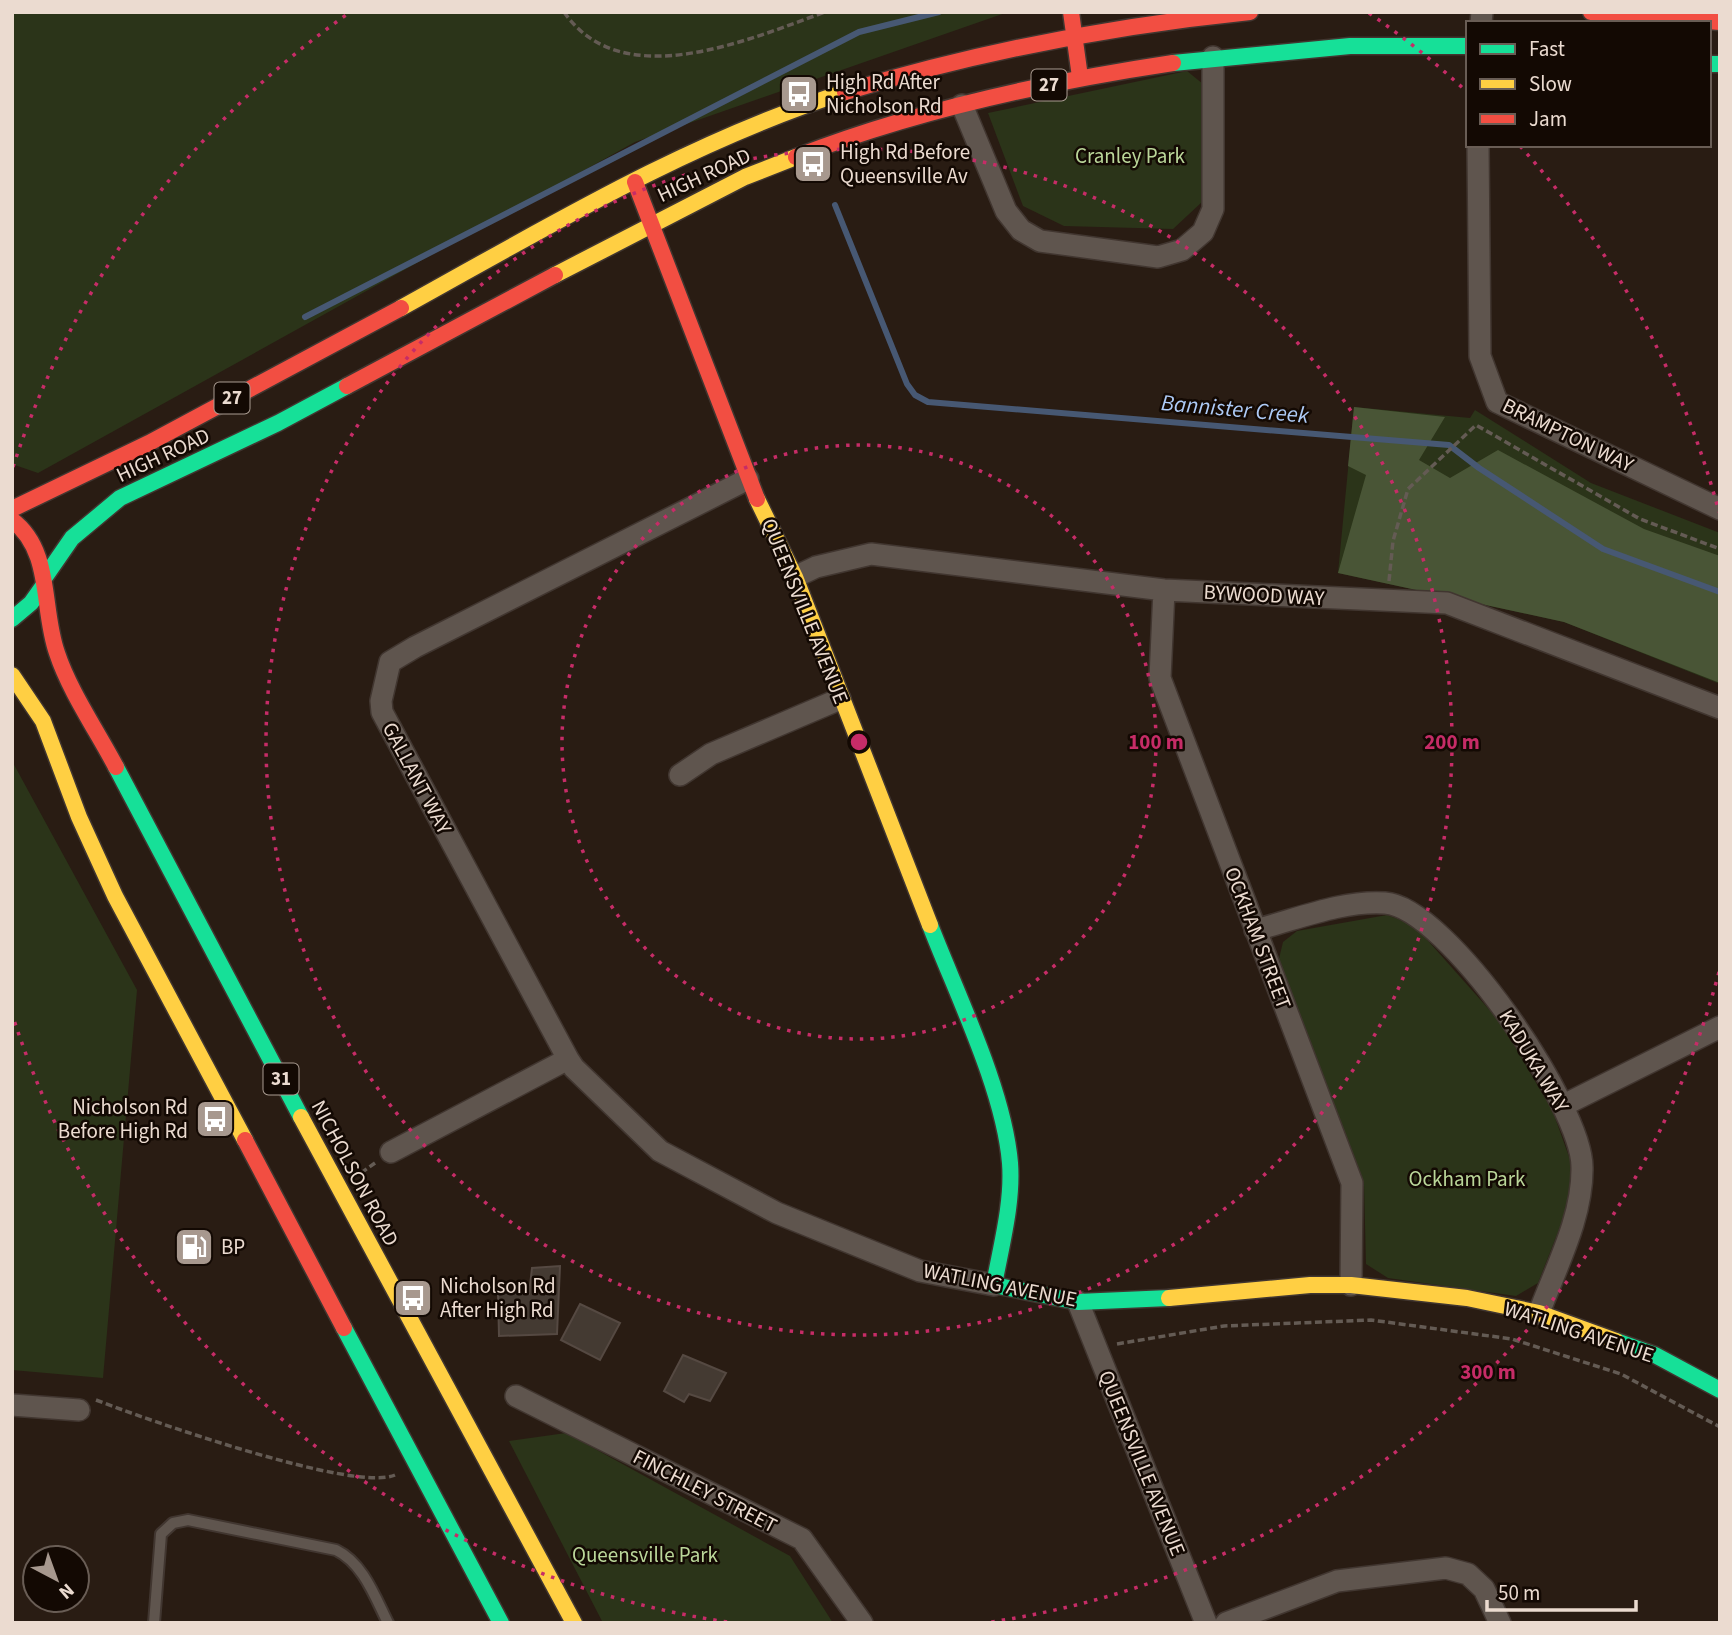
<svg xmlns="http://www.w3.org/2000/svg" width="1732" height="1635" viewBox="0 0 1732 1635" font-family="'Source Sans 3',sans-serif">
	<style>
		.green { fill: #2b3419 }
		.forest { fill: #495536 }
		.lines { fill: none; stroke-linecap: round; stroke-linejoin: round }
		.stream { stroke: #475873; stroke-width: 6 }
		.building { fill: #443a32; stroke: #554942; stroke-width: 2 }
		.lane-casing { stroke: #413630; stroke-width: 14 }
		.street-casing { stroke: #413630; stroke-width: 24 }
		.fast-casing { stroke: #413630; stroke-width: 19 }
		.slow-casing { stroke: #413630; stroke-width: 19 }
		.jam-casing { stroke: #413630; stroke-width: 19 }
		.path { stroke: #645b54; stroke-width: 3.5; stroke-dasharray: 7 3.5; stroke-linecap: butt }
		.lane { stroke: #5f554e; stroke-width: 10 }
		.street { stroke: #5f554e; stroke-width: 21 }
		.fast { stroke: #16e098; stroke-width: 16 }
		.slow { stroke: #ffcf43; stroke-width: 16 }
		.jam { stroke: #f24e42; stroke-width: 16 }
		.ring { fill: none; stroke: #c62c67; stroke-width: 3.5; stroke-dasharray: 3.5 7 }
		.labels { text-anchor: middle; dominant-baseline: central; stroke-width: 5; stroke-linejoin: round; paint-order: stroke }
		.shield { fill: #130903; stroke: #aa9c92; stroke-width: 2 }
		.shield-label { font-size: 19px; font-weight: bold; fill: #ebdbd0 }
		.poi-label { font-size: 21px; fill: #ebdbd0; stroke: #130903; text-anchor: start }
		.park-label { font-size: 21px; fill: #bad699; stroke: #130903 }
		.street-label { font-size: 21px; fill: #ebdbd0; stroke: #130903 }
		.water-label { font-size: 23px; font-style: italic; fill: #aecbf7; stroke: #130903 }
		.centre { fill: #c62c67; stroke: #130903; stroke-width: 3.5 }
		.ring-label { font-size: 21px; text-anchor: middle; font-weight: bold; fill: #c62c67; stroke: #130903; stroke-width: 5; stroke-linejoin: round; paint-order: stroke }
	</style>
	<rect width="100%" height="100%" fill="#291c13"/>
	<path class="green" d="M12 12H1008L635 142 38 473 12 464Z
		M1187 71 1203 84V201L1173 229 1064 226 1023 206 988 113Z
		M1354 407 1470 418 1475 410 1591 483 1720 533V684L1564 622 1338 573Z
		M12 761 137 990 103 1378 12 1370Z
		M1387 915 1414 925 1502 1024 1553 1112 1572 1165 1571 1199 1538 1283 1516 1296 1388 1278 1366 1264 1364 1184 1278 963 1283 942 1297 931Z
		M566 1433 790 1556 833 1623H603L509 1441Z"/>
	<path class="forest" d="M1354 407 1445 417 1419 460 1450 478 1498 450 1644 529 1720 556V683L1564 622 1338 573 1366 475 1348 466Z"/>
	<g class="lines">
		<path class="stream" d="M835 205 907 384 915 395 928 402 1449 445 1479 468 1603 549 1720 592
			M305 317 859 32 939 12"/>
	</g>
	<path class="building" d="M560 1266 557 1334 499 1336 498 1292 529 1294 532 1268Z
		M580 1304 620 1323 600 1360 561 1340Z
		M683 1355 726 1373 710 1401 689 1394 684 1402 664 1391Z"/>
	<g class="lines">
		<g class="lane-casing">
			<path id="lane" d="M154 1623 161 1534 173 1523 188 1520 336 1550C363 1563 375 1597 388 1623"/>
		</g>
		<g class="street-casing">
			<path id="street" d="M1481 23 1482 12
				M962 105 1006 211 1021 230 1040 241 1158 257 1182 250 1203 232 1213 209V57
				M1478 145 1480 356 1497 402 1720 509
				M795 577 816 567 871 554 1164 590 1447 603 1720 708
				M1164 590 1160 678 1352 1183 1351 1285
				M680 775 711 754 840 699
				M1255 930C1295 920 1342 900 1385 903 1447 907 1582 1106 1582 1167 1583 1217 1556 1267 1539 1313
				M568 1059 382 712 381 701 390 662 415 647 748 479
				M1564 1105 1720 1027
				M391 1152 568 1059 574 1068 660 1151 777 1213 920 1271 994 1285
				M1078 1302 1206 1623
				M516 1396 802 1539 862 1623
				M12 1405 79 1410
				M1226 1623 1337 1581 1446 1568 1468 1574 1484 1589 1500 1623"/>
		</g>
		<g class="fast-casing">
			<path id="fast" d="M1173 63 1350 46H1468
				M1709 64H1720
				M45 577 72 538 120 498 278 423 347 386
				M12 619 31 603 43 586
				M116 767 301 1117
				M930 925C957 995 1004 1090 1010 1163 1013 1203 1001 1246 994 1285L1078 1302 1169 1298
				M344 1328 501 1623
				M1616 1341 1655 1355 1720 1390"/>
		</g>
		<g class="slow-casing">
			<path id="slow" d="M555 275 745 177 796 157
				M401 308C544 229 688 142 845 92
				M757 499 795 577 930 925
				M12 675 43 721 79 817 115 896 245 1140
				M301 1117 574 1623
				M1169 1298 1310 1285H1351L1467 1298 1539 1313 1616 1341"/>
		</g>
		<g class="jam-casing">
			<path id="jam" d="M1071 12 1080 77
				M1591 12 1720 22
				M845 92C977 52 1112 26 1250 12
				M796 157C916 110 1046 82 1173 63
				M635 182 757 499
				M347 386 555 275
				M12 509 149 443 401 308
				M12 520C53 551 41 608 57 653 69 690 97 731 116 767
				M245 1140 344 1328"/>
		</g>
		<path class="path" d="M564 12C622 96 750 39 825 12
			M1389 581 1393 541 1408 489 1476 425 1640 519 1720 549
			M361 1173 375 1163
			M1117 1344 1224 1326 1371 1320 1512 1339 1621 1374 1720 1427
			M96 1400C145 1419 354 1493 395 1475"/>
		<use href="#lane" class="lane"/>
		<use href="#street" class="street"/>
		<use href="#fast" class="fast"/>
		<use href="#slow" class="slow"/>
		<use href="#jam" class="jam"/>
	</g>
	<g class="ring">
		<circle cx="859" cy="742" r="297"/>
		<circle cx="859" cy="742" r="593"/>
		<path d="M1719 972A890 890 0 0 1 991 1622M727 1622A890 890 0 0 1 13 1017M13 467A890 890 0 0 1 349 13M1369 13A890 890 0 0 1 1466 91M1520 146A890 890 0 0 1 1719 512"/>
	</g>
	<defs>
		<g id="bus-square" transform="scale(2.0125)"><rect x="-9" y="-9" width="18" height="18" rx="4" fill="#a7988e" stroke="#130903"/><path d="M-5-6H5V4H4V6H2V4H-2V6H-4V4H-5ZM-3.5-4V0h7V-4ZM-3.5 1.2v1.5H-2V1.2ZM2 1.2v1.5H3.5V1.2Z" fill="#fff"/></g>
		<g id="fuel-square" transform="scale(2.0125)"><rect x="-9" y="-9" width="18" height="18" rx="4" fill="#a7988e" stroke="#130903"/><path d="M-5.5-6h7V0h2V4h1.3V-2.5L3-4.5l.8-.8L6-3V5H2.5V1h-1V6h-7ZM-4.2-4.7v3.2H.2V-4.7Z" fill="#fff"/></g>
	</defs>
	<g fill-rule="evenodd">
		<use href="#bus-square" x="799" y="94"/>
		<use href="#bus-square" x="813" y="164"/>
		<use href="#bus-square" x="215" y="1119"/>
		<use href="#fuel-square" x="194" y="1247"/>
		<use href="#bus-square" x="413" y="1298"/>
	</g>
	<g class="labels">
		<g class="shield">
			<rect x="1031.5" y="69.5" width="35" height="31" rx="5"/>
			<rect x="214.5" y="382.5" width="35" height="31" rx="5"/>
			<rect x="263.5" y="1063.5" width="35" height="31" rx="5"/>
		</g>
		<g class="shield-label">
			<text x="1049" y="85">27</text>
			<text x="232" y="398">27</text>
			<text x="281" y="1079">31</text>
		</g>
		<g class="poi-label">
			<text x="826" y="82">High Rd After<tspan x="826" dy="24">Nicholson Rd</tspan></text>
			<text x="840" y="152">High Rd Before<tspan x="840" dy="24">Queensville Av</tspan></text>
			<text x="188" y="1107" text-anchor="end">Nicholson Rd<tspan x="188" dy="24">Before High Rd</tspan></text>
			<text x="221" y="1247">BP</text>
			<text x="440" y="1286">Nicholson Rd<tspan x="440" dy="24">After High Rd</tspan></text>
		</g>
		<g class="park-label">
			<text x="1130" y="156">Cranley Park</text>
			<text x="1467" y="1179">Ockham Park</text>
			<text x="645" y="1555">Queensville Park</text>
		</g>
		<g class="street-label">
			<text transform="translate(704 175) rotate(-25)">HIGH ROAD</text>
			<text transform="translate(1568 435) rotate(26)">BRAMPTON WAY</text>
			<text transform="translate(163 455) rotate(-25)">HIGH ROAD</text>
			<text transform="translate(1264 595) rotate(3)">BYWOOD WAY</text>
			<text transform="translate(805 611) rotate(68)">QUEENSVILLE AVENUE</text>
			<text transform="translate(417 778) rotate(62)">GALLANT WAY</text>
			<text transform="translate(1258 938) rotate(69)">OCKHAM STREET</text>
			<text transform="translate(1534 1061) rotate(59)">KADUKA WAY</text>
			<text transform="translate(355 1173) rotate(62)">NICHOLSON ROAD</text>
			<text transform="translate(1000 1285) rotate(11)">WATLING AVENUE</text>
			<text transform="translate(1579 1332) rotate(18)">WATLING AVENUE</text>
			<text transform="translate(1142 1463) rotate(68)">QUEENSVILLE AVENUE</text>
			<text transform="translate(705 1491) rotate(27)">FINCHLEY STREET</text>
		</g>
		<g class="water-label">
			<text transform="translate(1235 409) rotate(5)">Bannister Creek</text>
		</g>
	</g>
	<circle cx="859" cy="742" r="10" class="centre"/>
	<g class="ring-label">
		<text x="1156" y="749">100 m</text>
		<text x="1452" y="749">200 m</text>
		<text x="1488" y="1379">300 m</text>
	</g>
	<rect width="1732" height="1635" fill="none" stroke="#ebdbd0" stroke-width="28"/>
	<rect x="1466" y="21" width="245" height="126" fill="#130903" stroke="#695d55" stroke-width="2"/>
	<rect x="1480" y="44" width="35" height="10" fill="#16e098" stroke="#695d55" stroke-width="2"/>
	<text x="1529" y="56" font-size="21" fill="#ebdbd0">Fast</text>
	<rect x="1480" y="79" width="35" height="10" fill="#ffcf43" stroke="#695d55" stroke-width="2"/>
	<text x="1529" y="91" font-size="21" fill="#ebdbd0">Slow</text>
	<rect x="1480" y="114" width="35" height="10" fill="#f24e42" stroke="#695d55" stroke-width="2"/>
	<text x="1529" y="126" font-size="21" fill="#ebdbd0">Jam</text>
	<g transform="translate(56 1579) rotate(139)"><circle r="33" fill="#130903" stroke="#695d55" stroke-width="2"/>
	<path d="M0-5L12 26L0 18L-12 26Z" fill="#a7988e"/>
	<text y="-10" font-size="19" font-weight="bold" text-anchor="middle" fill="#ebdbd0">N</text>
	</g>
	<path d="M1487 1600v10h149v-10" fill="none" stroke="#ebdbd0" stroke-width="3.5"/>
	<text x="1498" y="1600" font-size="21" fill="#ebdbd0" stroke="#130903" stroke-width="5" paint-order="stroke">50 m</text>
</svg>
